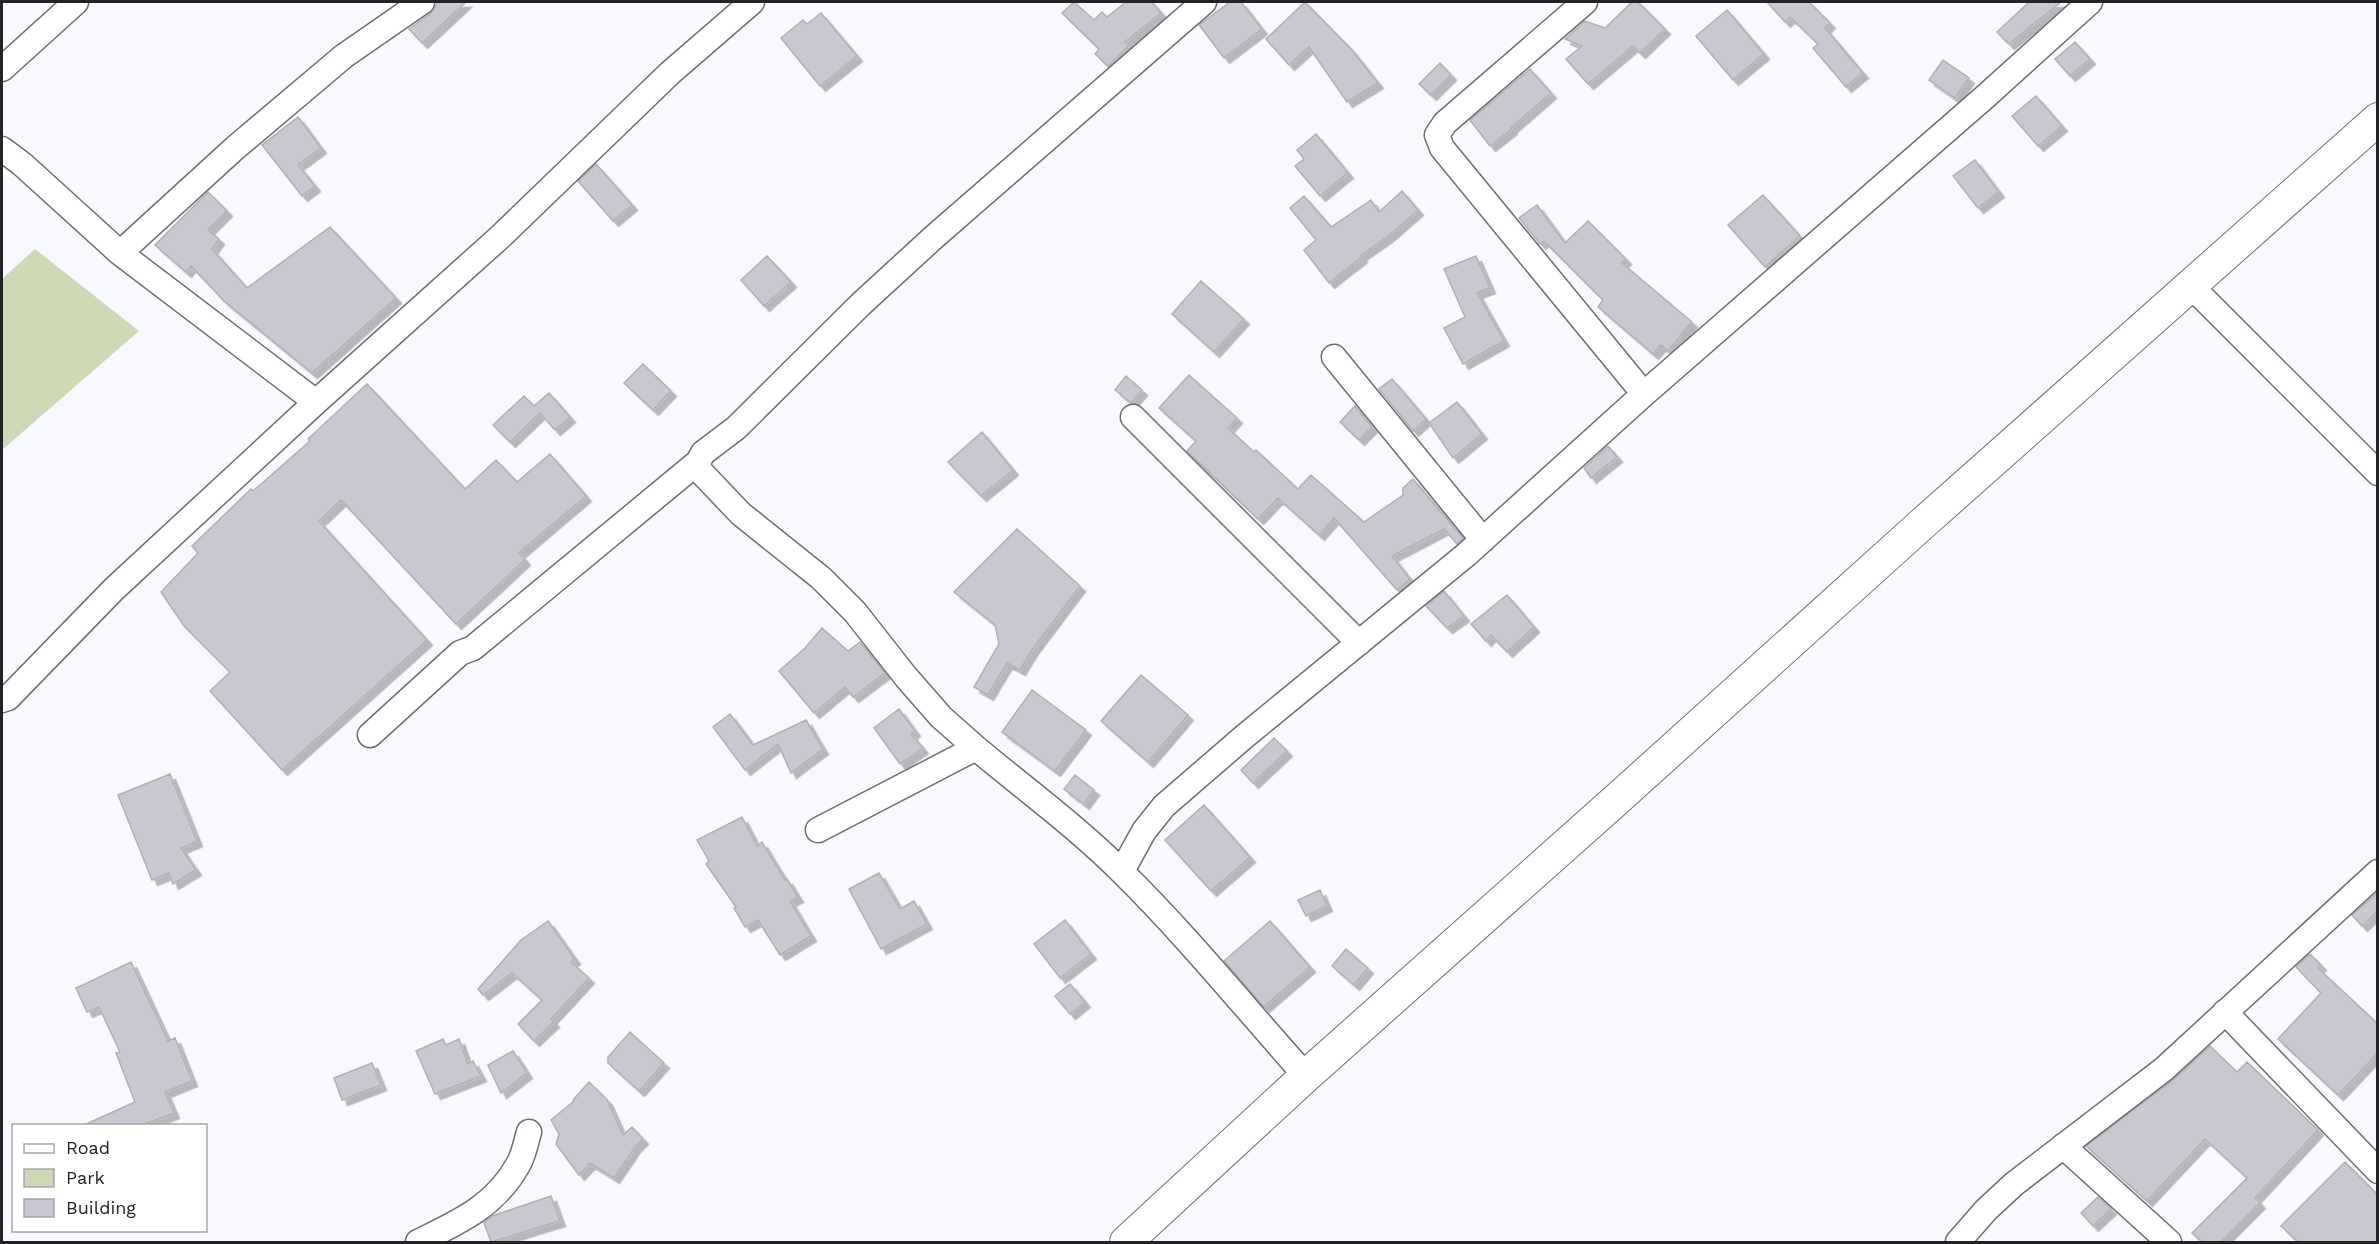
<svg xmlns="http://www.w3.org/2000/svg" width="2379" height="1244" viewBox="0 0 2379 1244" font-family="'Work Sans',sans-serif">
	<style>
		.green { fill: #ccd9b4 }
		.building { fill: #c8c9d0; stroke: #afb1b7; stroke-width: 1.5; filter: url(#shadow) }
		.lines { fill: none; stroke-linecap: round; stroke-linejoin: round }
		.minor-casing { stroke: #6d6e74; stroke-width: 27 }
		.tertiary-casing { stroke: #6d6e74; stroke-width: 34 }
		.minor { stroke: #fff; stroke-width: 24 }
		.tertiary { stroke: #fff; stroke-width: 32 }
	</style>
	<defs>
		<filter id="shadow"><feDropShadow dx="5.5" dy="5.5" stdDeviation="0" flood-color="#0004"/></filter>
	</defs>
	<rect width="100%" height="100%" fill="#f7f9fe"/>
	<path class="green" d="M35 249 139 331 2 450V279Z"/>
	<path class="building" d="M438 2H466L422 43 409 29 431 13Z
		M1074 2 1094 20 1102 12 1107 17 1126 2H1152L1161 13 1125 42 1129 45 1108 66 1095 54 1099 49 1062 13Z
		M1230 2H1241L1262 29 1224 58 1199 25Z
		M1305 2 1351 49 1378 83 1347 102 1309 47 1289 65 1266 39Z
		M1632 2H1638L1665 29 1640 53 1633 46 1588 84 1566 59 1582 46 1565 39 1585 21 1605 28Z
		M1767 2H1809L1830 23 1825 28 1863 73 1846 87 1813 48 1818 44 1790 17 1785 22Z
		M2029 2H2061L2009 44 1997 32Z
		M1727 10 1764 54 1733 80 1696 36Z
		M821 13 857 56 820 86 781 38 803 20 807 24Z
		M2075 42 2090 59 2070 76 2055 59Z
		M1943 60 1969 78 1955 98 1929 80Z
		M1440 63 1451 75 1431 95 1419 84Z
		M1530 69 1551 93 1511 128 1512 129 1490 146 1470 120Z
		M2036 96 2062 126 2038 146 2012 116Z
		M298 117 321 148 298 165 315 186 302 196 262 145Z
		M1316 134 1348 173 1320 196 1295 166 1304 159 1297 150Z
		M1975 160 1999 192 1978 208 1953 176Z
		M596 164 632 205 613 221 578 181Z
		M1402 191 1418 210 1387 237 1361 255 1362 257 1329 283 1304 250 1316 240 1290 208 1304 196 1331 227 1371 200 1379 212Z
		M208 192 227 211 208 230 219 239 212 249 247 288 330 227 396 298 312 373 224 301 191 266 186 272 155 245Z
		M1763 195 1800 236 1765 267 1728 225Z
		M1537 205 1565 243 1588 221 1626 259 1622 263 1692 322 1668 351 1661 345 1653 354 1598 307 1603 300 1544 241 1540 244 1519 218Z
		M767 256 791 282 764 306 741 280Z
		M1476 256 1490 288 1477 293 1504 341 1463 364 1444 328 1465 317 1444 269Z
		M1201 281 1244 319 1214 352 1172 314Z
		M643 364 671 391 653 410 624 383Z
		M1189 375 1237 418 1228 428 1254 452 1256 450 1298 489 1311 475 1364 522 1403 495V488L1413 479 1463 538 1457 544 1444 529 1392 556 1410 579 1397 590 1334 518 1319 535 1278 498 1258 519 1187 451 1196 441 1159 408Z
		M1126 376 1142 390 1131 403 1115 390Z
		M1392 379 1426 419 1413 431 1379 389Z
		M367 384 465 489 496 460 517 482 550 454 586 496 519 553 525 560 456 624 341 500 319 521 427 640 282 770 210 691 230 672 184 626 161 592 198 553 192 546 251 489 253 491 310 441 308 439Z
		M549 393 570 417 555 430 540 413 510 442 493 425 524 396 534 406Z
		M1457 402 1482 434 1453 458 1429 423Z
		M1355 406 1372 427 1359 440 1340 422Z
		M982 432 1013 470 981 496 948 462Z
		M1608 446 1617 457 1591 478 1584 468Z
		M1017 529 1080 586 1032 650 1020 670 1007 663 988 695 974 687 999 644 995 625 954 592Z
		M1444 591 1464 616 1447 628 1426 606Z
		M1507 595 1534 627 1507 652 1491 635 1486 641 1471 624Z
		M822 628 848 651 860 642 885 673 853 697 845 687 814 713 779 671 805 648Z
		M1141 675 1188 715 1148 762 1101 721Z
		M1032 690 1086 730 1055 771 1002 732Z
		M899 709 915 731 911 734 923 748 900 764 874 728Z
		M730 714 753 745 806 720 823 749 791 773 778 744 745 770 713 727Z
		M1274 738 1287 751 1253 783 1241 770Z
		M170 774 197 841 181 848 196 870 173 884 169 873 152 880 118 795Z
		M1075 775 1094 790 1084 804 1064 789Z
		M1204 805 1250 857 1211 891 1165 840Z
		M742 817 757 846 762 842 785 880 787 879 798 897 790 901 811 936 780 955 758 920 745 927 734 908 736 907 706 864 709 861 697 840Z
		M879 873 900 909 914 901 927 924 881 949 849 889Z
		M1320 890 1327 906 1306 916 1298 900Z
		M2378 892V911L2362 926 2352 915Z
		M1065 920 1091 954 1060 978 1034 944Z
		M548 921 575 959 571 962 589 978 551 1019 554 1022 534 1041 518 1024 542 1000 512 973 483 995 478 989 521 940Z
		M1270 921 1310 967 1264 1007 1224 961Z
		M1346 949 1368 968 1354 985 1332 966Z
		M2310 954 2321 965 2318 968 2378 1024V1053L2338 1095 2278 1039 2321 993 2296 967Z
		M131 962 168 1041 175 1038 192 1081 165 1092 174 1113 142 1125H84L135 1102 116 1053 120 1052 99 1007 87 1012 76 988Z
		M1070 984 1085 1002 1070 1014 1055 996Z
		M630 1032 664 1063 639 1091 608 1063V1057Z
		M443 1039 446 1045 459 1039 468 1064 473 1061 481 1076 435 1094 416 1051Z
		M2210 1046 2237 1072 2247 1062 2318 1130 2255 1198 2260 1203 2221 1242H2202L2192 1233 2247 1178 2205 1139 2147 1201 2086 1146 2173 1080Z
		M513 1051 527 1073 501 1093 488 1065Z
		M372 1063 381 1085 342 1100 334 1078Z
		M589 1082 607 1100 623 1135 632 1127 643 1139 635 1147 614 1178 590 1163 579 1175 556 1144 559 1134 551 1120 574 1101 573 1100Z
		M2345 1162 2378 1195V1242H2298L2281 1226Z
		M551 1196 560 1221 491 1242 484 1223 492 1216Z
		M2098 1197 2111 1209 2093 1226 2081 1213Z"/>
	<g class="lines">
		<g class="minor-casing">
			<path id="minor" d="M1585 2 1445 123 1437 135 1442 148 1644 394
				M2 69 76 2
				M2 149 22 164 120 253 235 148 344 56 422 2
				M120 253 316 402
				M2190 285 2378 473
				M1334 357 1483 540
				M1133 417 1359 643
				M2 700 8 698 114 589 316 402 500 237 670 73 752 2
				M370 735 460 653 473 648 698 462
				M976 748 941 717 906 677 855 612 821 578 741 514 700 471 698 462 703 453 736 428 861 304 934 237 1204 2
				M818 830 976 748C1025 789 1077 827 1122 872 1187 936 1245 1008 1306 1076
				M1122 871 1144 831 1164 806 1245 736 1467 554 1644 394 1986 96 2090 2
				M2225 1012 2378 1171
				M2063 1146 2169 1242
				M418 1242C459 1222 496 1206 519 1163 524 1154 526 1142 529 1132
				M1958 1242 1986 1210 2014 1184 2164 1069 2378 872"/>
		</g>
		<g class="tertiary-casing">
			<path id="tertiary" d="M1126 1242 1306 1076 1615 801 1922 524 2378 119"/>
		</g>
		<use href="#minor" class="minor"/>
		<use href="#tertiary" class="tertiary"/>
	</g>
	<rect width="2379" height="1244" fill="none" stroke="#222325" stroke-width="6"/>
	<rect x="12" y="1124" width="195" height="108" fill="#ffffff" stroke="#a7a7a8" stroke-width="1.5"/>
	<rect x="24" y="1144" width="30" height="9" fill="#ffffff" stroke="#a7a7a8" stroke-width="1.5"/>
	<text x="66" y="1154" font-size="18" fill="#222325">Road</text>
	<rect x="24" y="1169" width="30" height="18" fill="#ccd9b4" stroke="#a7a7a8" stroke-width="1.5"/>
	<text x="66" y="1184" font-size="18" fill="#222325">Park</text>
	<rect x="24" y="1199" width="30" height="18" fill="#c8c9d0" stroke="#a7a7a8" stroke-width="1.5"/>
	<text x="66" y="1214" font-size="18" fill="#222325">Building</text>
</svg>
